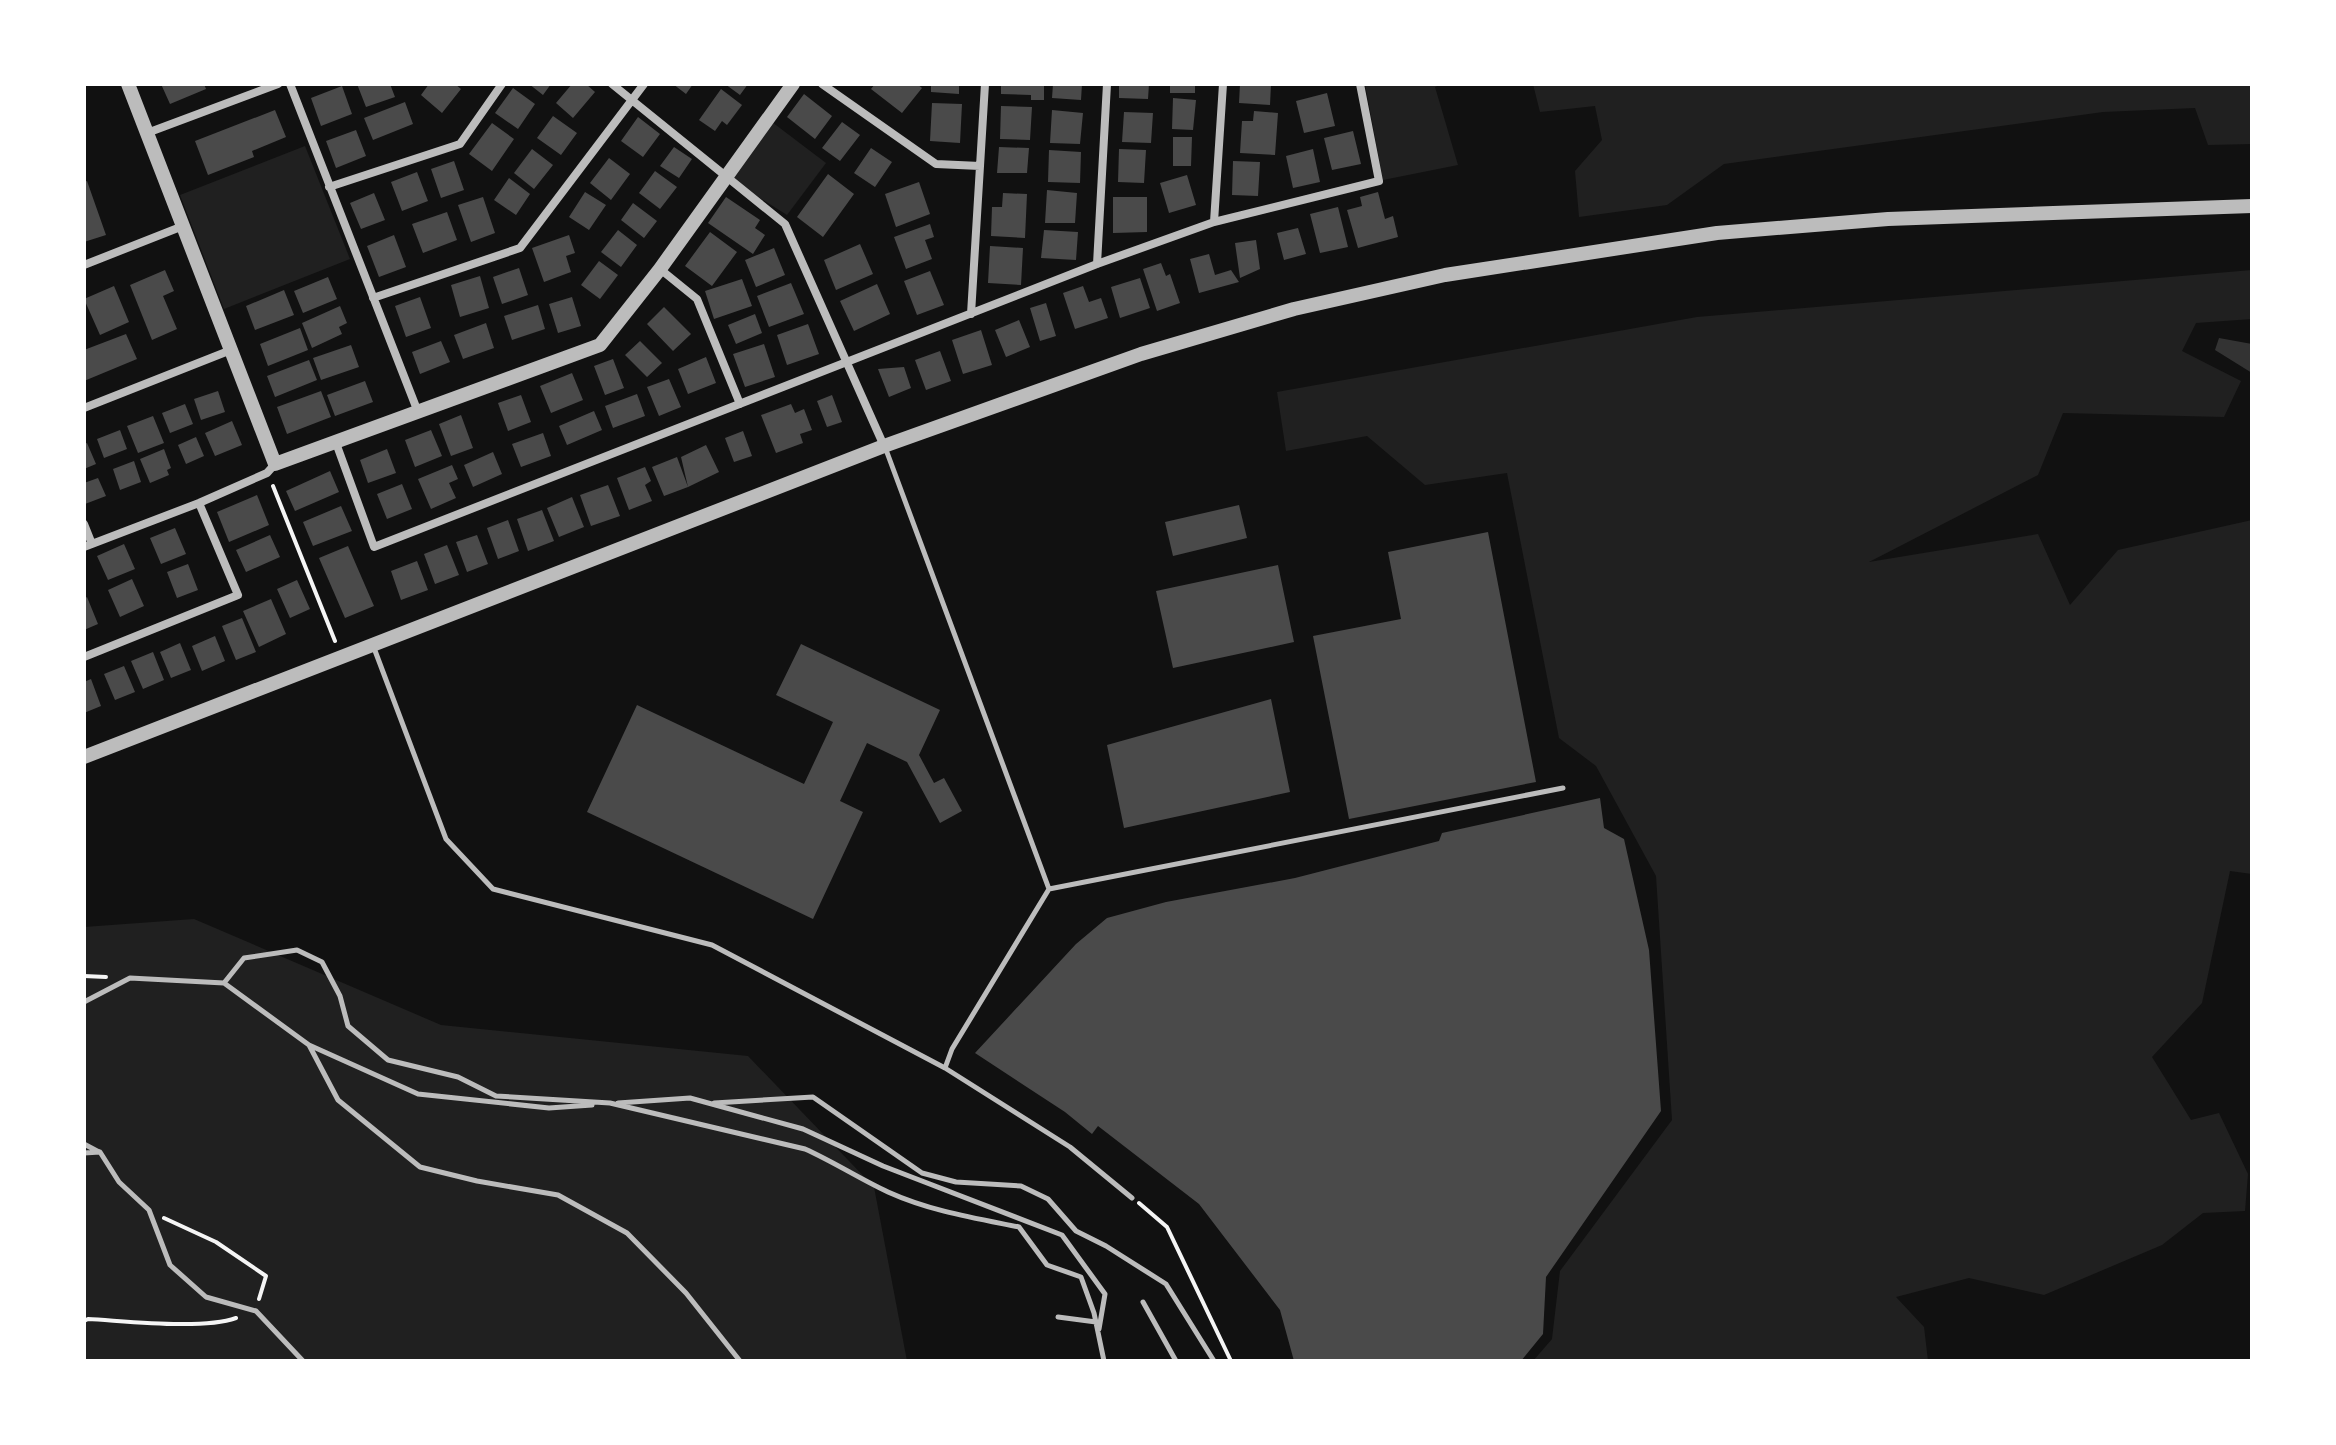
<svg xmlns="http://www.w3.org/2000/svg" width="2336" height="1445" viewBox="0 0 2336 1445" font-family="Karla,sans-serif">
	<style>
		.green { fill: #202020 }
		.water { fill: #333 }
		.building { fill: #4a4a4a }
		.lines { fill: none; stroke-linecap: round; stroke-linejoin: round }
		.path { stroke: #f5f5f5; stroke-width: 4 }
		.service { stroke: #bcbcbc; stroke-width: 5 }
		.minor { stroke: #bcbcbc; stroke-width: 8 }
		.tertiary { stroke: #bcbcbc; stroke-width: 14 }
	</style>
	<rect width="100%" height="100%" fill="#111"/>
	<path class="green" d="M1365 84H1442L1435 87 1458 165 1383 180Z
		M1533 84H2252V144L2208 145 2195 108 2103 112 1724 164 1667 205 1579 217 1575 171 1602 140 1595 106 1540 112Z
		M768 119 826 163 787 215 727 177Z
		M305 146 350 259 224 309 180 195Z
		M2252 270V319L2196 323 2182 351 2241 381 2224 417 2063 413 2038 475 1869 562 2038 534 2070 605 2118 550 2252 520V874L2230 871 2202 1003 2152 1057 2191 1120 2219 1113 2248 1174 2245 1211 2203 1213 2162 1245 2044 1295 1969 1278 1896 1297 1924 1327 1928 1361H1533L1552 1339 1560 1271 1672 1120 1656 876 1596 766 1559 738 1507 473 1425 485 1367 436 1286 451 1277 392 1697 317Z
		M194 919 441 1025 748 1056 874 1187 907 1361H84V927Z"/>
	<path class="water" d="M2219 338 2252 344V373L2215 350Z"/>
	<path class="building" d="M161 84H204L206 89 170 104Z
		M357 84H390L395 97 366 107Z
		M429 84H455L461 89 442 113 421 95Z
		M529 84H551L543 95Z
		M572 84H586L595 92 573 118 556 103Z
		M673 84H693L686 94Z
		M725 84H748L740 95Z
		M875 84H917L922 88 902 113 871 89Z
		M931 84H959V94L931 92Z
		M1001 84H1044V100H1031V95L1001 94Z
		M1053 84H1082L1081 100 1052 98Z
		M1119 84H1149L1148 99 1119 98Z
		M1170 84H1195V93H1170Z
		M1240 84H1271L1270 105 1239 103Z
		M342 86 352 114 321 126 311 98Z
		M513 88 535 104 518 129 495 113Z
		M721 89 742 105 727 125 722 121 715 131 699 120Z
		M1327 93 1335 126 1304 133 1296 101Z
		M804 94 832 116 815 139 787 117Z
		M1173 98 1196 100 1193 130 1172 129Z
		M405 102 413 124 373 140 364 118Z
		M932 103 962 104 960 143 930 141Z
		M1001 106 1032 107 1030 140 1000 139Z
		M275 110 286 137 252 151 254 157 208 175 195 141Z
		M1052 110 1083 113 1080 144 1050 143Z
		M1254 111 1278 113 1275 155 1240 153 1242 121H1253Z
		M1124 112 1153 113 1151 143 1122 142Z
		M553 116 577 133 561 155 537 138Z
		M638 117 660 134 643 157 621 141Z
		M842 122 860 135 840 161 822 148Z
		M492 123 514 139 492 171 469 154Z
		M356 130 366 156 336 168 326 141Z
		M1353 131 1361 164 1332 170 1324 138Z
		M1173 137H1192L1191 166H1173Z
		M674 147 692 159 679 178 660 166Z
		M999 147 1029 148 1027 173H997Z
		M871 148 892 162 875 187 854 173Z
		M532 149 553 165 534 189 514 173Z
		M1119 149 1146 150 1144 183 1118 182Z
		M1313 149 1320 182 1293 188 1286 156Z
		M1049 150 1081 152 1080 183 1048 182Z
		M609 158 630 174 611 200 590 183Z
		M454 161 464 190 441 198 431 169Z
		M1233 161 1260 162 1258 196 1232 195Z
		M655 171 677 187 660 209 639 193Z
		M417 172 428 201 402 211 391 182Z
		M828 174 854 194 823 237 797 217Z
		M1187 175 1196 205 1169 213 1160 183Z
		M509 178 530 194 516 215 494 200Z
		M87 181 106 235 84 242V182Z
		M919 182 930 214 896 227 885 194Z
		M1047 190 1077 193 1075 223H1045Z
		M585 192 606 205 589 230 569 217Z
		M1378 192 1385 219 1393 216 1398 237 1358 248 1347 210 1362 206 1360 197Z
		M374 193 385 220 361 229 350 203Z
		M1003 193 1027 194 1025 238 991 236 992 207H1002Z
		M483 197 495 233 471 242 458 205Z
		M726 197 760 220 755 228 765 235 753 254 708 223Z
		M1113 197H1147V232L1113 233Z
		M633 203 657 221 644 238 621 220Z
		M1338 207 1348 247 1320 253 1310 214Z
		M447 212 457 240 423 253 412 224Z
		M930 224 934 237 925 240 932 259 906 269 894 237Z
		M1298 228 1306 254 1284 260 1277 233Z
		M618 230 637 245 621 267 601 252Z
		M1044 230 1078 232 1076 260 1041 258Z
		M710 232 737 252 712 286 685 266Z
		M394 235 406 267 379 277 367 246Z
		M569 235 575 253 566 256 571 272 544 282 532 248Z
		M1256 240 1260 269 1240 278 1235 243Z
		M860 244 873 274 836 290 824 260Z
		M990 246 1023 248 1021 285 988 283Z
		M774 248 785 275 756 287 745 260Z
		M1209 254 1215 275 1231 270 1239 282 1199 293 1190 259Z
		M599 261 618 275 600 299 581 285Z
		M1161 263 1166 276 1170 274 1180 303 1157 311 1143 269Z
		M519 268 528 295 502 304 493 277Z
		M165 270 174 291 163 296 177 329 152 340 130 285Z
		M930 271 944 305 917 315 904 281Z
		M480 276 489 308 460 317 451 285Z
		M328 277 337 299 303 313 294 291Z
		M1140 278 1150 308 1120 318 1111 287Z
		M742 279 752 306 714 319 705 291Z
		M791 283 804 314 769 327 757 296Z
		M877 284 890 314 854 331 840 301Z
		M114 286 129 322 100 335 84 299Z
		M1083 286 1089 302 1101 298 1108 318 1075 329 1063 293Z
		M284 290 294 315 255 330 246 306Z
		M420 297 431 328 406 337 395 306Z
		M572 297 581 326 558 333 549 304Z
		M1046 303 1056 336 1040 341 1030 308Z
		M538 305 545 329 512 340 504 316Z
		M340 306 347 323 339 327 342 334 312 348 302 323Z
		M664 307 691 334 673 351 647 324Z
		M755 314 762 333 736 344 728 325Z
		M1019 320 1030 347 1006 357 995 330Z
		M486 323 494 348 463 359 454 335Z
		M808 324 819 354 787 365 777 335Z
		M300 328 308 350 268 366 260 344Z
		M981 330 992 365 963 374 952 340Z
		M126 334 137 359 84 381V350Z
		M441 341 450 362 420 374 412 352Z
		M640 341 662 363 647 377 625 355Z
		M764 344 775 377 745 387 733 354Z
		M351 345 359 367 321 380 313 358Z
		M940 351 951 381 926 390 915 360Z
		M706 357 716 383 688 394 678 369Z
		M613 359 624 388 605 395 594 366Z
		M309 360 317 380 275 397 267 376Z
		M904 367 911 388 889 397 878 369Z
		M572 373 583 400 551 413 540 386Z
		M669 379 681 407 659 416 647 387Z
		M365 381 373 402 335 416 327 395Z
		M218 391 225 412 201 420 194 399Z
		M321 391 331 417 287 434 277 407Z
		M637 394 645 416 613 428 605 406Z
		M521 395 531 422 508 431 498 403Z
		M832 395 842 422 827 427 817 401Z
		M185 404 193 424 170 433 162 413Z
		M791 404 795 413 804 409 812 430 800 434 803 443 776 453 761 415Z
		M594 411 602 430 567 445 559 426Z
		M461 415 473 448 451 456 439 424Z
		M153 416 164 443 138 453 127 426Z
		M232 421 242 445 215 456 205 433Z
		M120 430 127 449 104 458 97 439Z
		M431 430 442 456 415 467 405 440Z
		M743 431 752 456 734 462 725 438Z
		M543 433 551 456 521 467 512 444Z
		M196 437 204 456 186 464 178 445Z
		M87 443 96 464 84 469V444Z
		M706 445 719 472 688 487 681 457Z
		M164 449 171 468 167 470 169 475 150 483 140 459Z
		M387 449 396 473 368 483 360 460Z
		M493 452 502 474 473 487 464 465Z
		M677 457 688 487 664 496 652 467Z
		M134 461 141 482 120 490 113 469Z
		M452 465 458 479 449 483 456 498 431 509 418 479Z
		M645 467 651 481 645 485 652 501 629 510 617 478Z
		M330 471 339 492 295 511 286 491Z
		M98 478 106 496 85 504 84 483Z
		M402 484 412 509 387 519 377 494Z
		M608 485 620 516 591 526 580 495Z
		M257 495 269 525 229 542 217 512Z
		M572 497 584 527 559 537 547 508Z
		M1239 505 1247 538 1173 556 1165 522Z
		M341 506 352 531 313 546 303 522Z
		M542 510 554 541 528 551 517 519Z
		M508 520 519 551 498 559 487 528Z
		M175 528 186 554 161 564 150 538Z
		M1488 532 1536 782 1349 819 1313 636 1401 619 1388 552Z
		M270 535 280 557 246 572 236 550Z
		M477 535 488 564 467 572 456 542Z
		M124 544 135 569 108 580 97 556Z
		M447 545 459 575 435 584 424 554Z
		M348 546 374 606 345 618 319 558Z
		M417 561 428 590 401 600 391 571Z
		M188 564 198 590 177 598 167 572Z
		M1278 565 1294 642 1173 668 1156 591Z
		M132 579 144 606 120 617 108 590Z
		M297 580 310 609 290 618 277 589Z
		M87 597 98 624 84 630V599Z
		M271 599 286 634 259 647 243 611Z
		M242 618 256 652 236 660 222 626Z
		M215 636 225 661 202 671 192 646Z
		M180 643 191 670 171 678 160 652Z
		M801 644 940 710 919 755 934 783 944 778 962 811 940 823 907 762 867 743 840 801 863 812 813 919 587 812 637 705 804 784 833 722 776 695Z
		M153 652 164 680 143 689 131 661Z
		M124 666 135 692 115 700 104 674Z
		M91 679 101 706 84 713V682Z
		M1271 699 1290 792 1124 828 1107 745Z
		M1600 798 1604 828 1624 839 1649 950 1661 1111 1546 1277 1543 1334 1521 1361H1294L1280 1310 1199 1204 1098 1126 1092 1134 1065 1112 975 1053 1076 944 1107 918 1166 902 1295 878 1439 841 1442 833Z"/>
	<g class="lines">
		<path class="path" d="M273 486 335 641
			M84 976 106 977
			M1139 1203 1167 1227 1231 1361
			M164 1218 216 1242 266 1276 259 1299
			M84 1321 88 1319C126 1321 202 1330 236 1318"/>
		<path class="service" d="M885 447 1049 889 952 1049 945 1068
			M374 648 446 839 493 889 712 945 945 1068 1070 1147 1132 1198
			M1049 889 1563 788
			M224 983 244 958 297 950 322 962 340 996 348 1026 388 1060 458 1077 496 1096 610 1103 805 1149C834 1162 860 1179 888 1192 930 1211 974 1218 1019 1227L1047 1265 1081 1277 1094 1313 1104 1361
			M84 1002 130 978 224 983 309 1045 338 1100 420 1167 477 1181 558 1195 627 1233 686 1293 740 1361
			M309 1045 418 1094 549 1108 592 1105
			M618 1103 690 1098 803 1129 883 1166 1062 1235 1105 1294 1099 1329
			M714 1103 813 1097 922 1173 956 1182 1021 1186 1048 1199 1076 1231 1106 1246 1166 1284 1214 1361
			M84 1144 99 1152
			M84 1153 100 1152 119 1182 149 1210 170 1265 206 1297 256 1311 303 1361
			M1143 1302 1176 1361
			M1058 1317 1096 1322"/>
		<path class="minor" d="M290 84 418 412
			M612 84 785 224 884 446
			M822 84 936 164 980 166
			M147 133 278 84
			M329 187 460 144 502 84
			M1214 222 1223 84
			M1097 264 1107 84
			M84 265 183 226
			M660 269 697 299 740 404
			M373 298 520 248 644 84
			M971 314 985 84
			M84 408 231 350
			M336 443 374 547 1097 264 1214 222 1379 181 1360 84
			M84 524 92 544
			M84 547 199 503 267 473 275 464
			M84 657 238 595 199 503"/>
		<path class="tertiary" d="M128 84 275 464 600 345 660 269 793 84
			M84 757 884 446 1141 354 1294 309 1445 275 1717 233 1888 219 2252 206"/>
	</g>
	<rect width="2336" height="1445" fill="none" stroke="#ffffff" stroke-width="172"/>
</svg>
